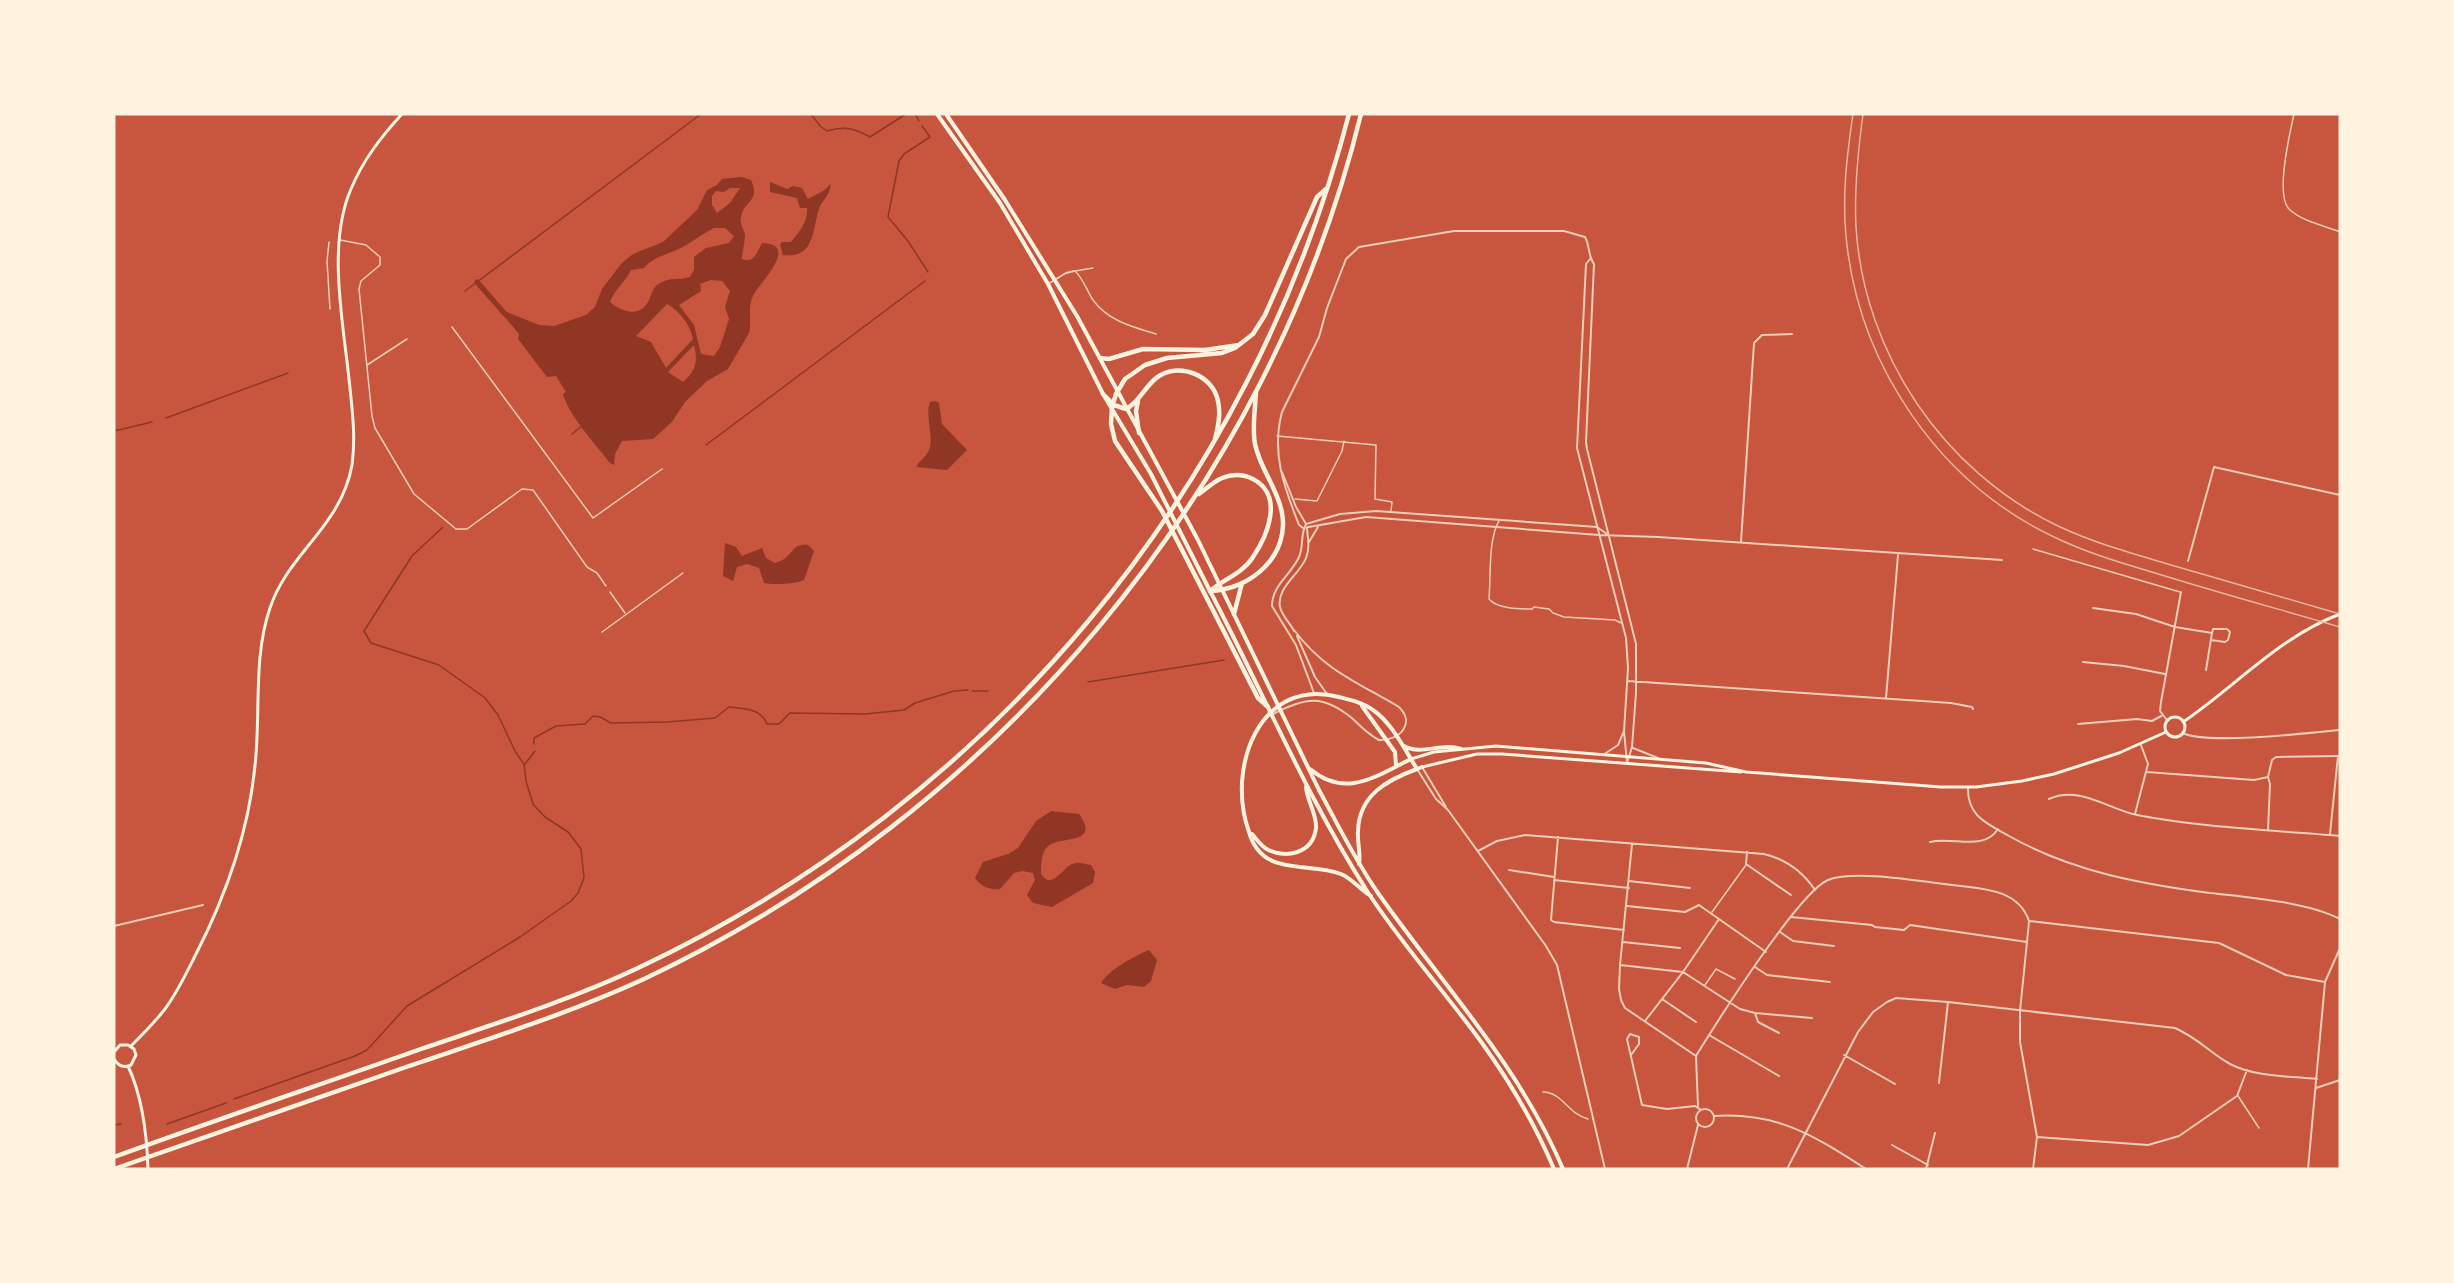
<svg xmlns="http://www.w3.org/2000/svg" width="2454" height="1283" viewBox="0 0 2454 1283" font-family="Arial,sans-serif">
	<style>
		.water { fill: #8f3625; fill-rule: evenodd }
		.lines { fill: none; stroke-linecap: round; stroke-linejoin: round }
		.stream { stroke: #8f3625; stroke-width: 1.5 }
		.canal { stroke: #8f3625; stroke-width: 5 }
		.service { stroke: #f1ccb7; stroke-width: 1.5 }
		.minor { stroke: #f1ccb7; stroke-width: 2 }
		.secondary { stroke: #fff3e0; stroke-width: 3 }
		.primary { stroke: #fff3e0; stroke-width: 4 }
		.trunk { stroke: #fff3e0; stroke-width: 4 }
		.motorway { stroke: #fff3e0; stroke-width: 4.5 }
		.rail { stroke: #e9b49f; stroke-width: 1.5 }
	</style>
	<rect width="100%" height="100%" fill="#c8553d"/>
	<path class="water" d="M741 177 751 180C761 202 744 200 741 217 739 224 744 229 745 235 745 243 742 251 742 259 754 264 757 252 762 243 801 244 759 283 753 296 747 308 752 320 749 333L728 369 707 381 685 402 672 422 653 439 622 441 615 454 614 465 609 462C595 443 569 416 563 394L566 392 556 376 547 377 518 339 519 334 503 315 507 312 539 325 554 326 586 315 595 307 602 289 621 264 633 254 663 242 697 210 707 190 717 185 722 179ZM730 188H740L730 203 717 213 712 205V196L716 191 724 192ZM714 228H725L734 236 729 243 706 248 694 257V270L690 277C675 281 671 276 657 285 651 290 651 300 645 306 636 317 619 310 610 302 615 288 625 283 631 270L644 268C654 256 667 255 681 248 692 242 702 234 714 228ZM711 280 722 281 730 291 725 307 729 319 720 347 714 356 701 354 694 325 679 305 701 291 700 284ZM667 304C680 311 690 325 693 339L666 368 651 342 636 336ZM694 345C698 361 696 371 683 382L668 372Z
		M770 182 787 189 793 186 802 188 808 199 823 191 831 184C828 200 822 199 819 209 812 230 815 259 783 255L780 245 782 242H791C800 231 808 222 807 208H800L797 198 770 192Z
		M935 401 939 403 942 424 967 450 947 470 916 467C920 460 927 457 930 447 933 432 925 417 930 402Z
		M725 543 736 547 742 556 762 548 766 558 775 563C794 559 789 543 808 545L814 551 804 580C796 584 773 585 764 583L759 568 747 564 737 567 733 581 723 576Z
		M1051 811 1079 814C1102 846 1058 835 1047 847 1041 853 1041 866 1041 874 1052 891 1062 868 1072 864 1080 861 1084 864 1091 865L1095 872 1093 883 1052 907 1033 903 1027 895 1035 880 1033 873 1022 871 1014 873 1000 889C990 890 981 887 975 878L983 862 1008 854 1018 848 1036 821Z
		M1149 950 1157 960 1151 981 1144 987 1127 985 1115 989 1101 983C1110 969 1133 957 1149 950Z"/>
	<g class="lines">
		<path class="stream" d="M811 114 820 126 827 131C844 126 854 128 870 137L906 114
			M915 114 919 121
			M922 126 930 137 904 154 899 161 888 217 908 241 928 272
			M465 291 701 114
			M166 418 288 373
			M114 431 152 422
			M572 434 582 426
			M706 445 925 281
			M1088 682 1224 660
			M972 691H988
			M534 744V738L556 726 585 724 593 716 600 717 611 723 667 722 715 718 729 707C744 709 761 708 767 724H779L790 713 865 714 904 710 915 703 954 691 968 690
			M525 764 535 751
			M234 1099 355 1056 367 1050 407 1006 520 937 571 901 578 893 584 878 581 849 568 832 545 817 533 804 526 781 524 764 516 753 498 715 485 698 439 665 371 643 364 631 412 556 443 527
			M167 1124 226 1103
			M114 1125 121 1124"/>
		<path class="canal" d="M477 282 505 314"/>
		<path class="service" d="M2294 114C2290 133 2275 195 2289 209 2301 221 2325 226 2340 232
			M340 240 366 245 380 257V265L361 281 359 289 372 416 375 428 414 494 456 529H467L522 489 533 490 587 567 597 573 606 586
			M329 242 327 261 330 309
			M1075 271C1083 278 1087 291 1093 300 1108 321 1133 327 1156 334
			M1075 271 1093 268
			M452 327 593 518 662 469
			M367 365 407 339
			M1277 436 1376 445 1375 499 1392 502 1391 511
			M1295 499 1317 501 1342 451 1344 441
			M1499 521C1488 539 1491 577 1489 599 1497 609 1520 609 1532 609L1534 607 1549 609 1553 613 1564 617 1615 620 1621 623
			M2033 549 2180 592
			M610 592 625 613
			M602 632 683 573
			M1712 912 1746 865
			M1705 985 1716 969 1735 979
			M1543 1092C1562 1092 1568 1114 1588 1119
			M2238 1096 2259 1128"/>
		<path class="minor" d="M1590 259 1586 264 1577 448 1626 638 1628 668 1624 731 1627 763
			M1048 284 1066 273 1074 271
			M1282 472 1296 507 1306 524
			M1309 542 1318 527
			M1741 542 1754 343 1762 335 1792 334
			M2188 561 2214 467 2340 495
			M2093 608 2136 614 2175 627 2212 633
			M1294 631C1290 623 1282 616 1280 607 1276 588 1300 574 1306 558 1310 548 1308 539 1307 529
			M1297 636 1315 677 1327 694
			M2083 662 2124 666 2165 674
			M2206 670 2212 633 2213 629H2227L2230 632 2228 640 2225 642 2211 640
			M1628 681 1951 703 1972 707 1973 709
			M1314 693 1296 645 1272 606C1272 585 1291 575 1299 557 1304 546 1300 535 1306 524L1340 514 1376 511 1597 527 1607 534
			M1886 698 1898 555
			M1273 714C1306 697 1323 694 1353 719 1361 727 1369 735 1379 740 1399 741 1416 724 1399 707 1357 682 1325 671 1294 630
			M2167 720 2160 711 2161 702 2181 592
			M2078 724 2137 719 2152 721 2163 715
			M2183 733C2205 745 2310 733 2340 730
			M1633 748 1658 758
			M1606 753 1618 745 1624 731
			M1627 763 1632 747 1636 693V644L1587 449 1586 442 1594 264C1588 256 1590 246 1585 237L1564 231H1454L1359 247 1346 259 1327 308 1319 337 1282 412C1271 453 1284 487 1299 525L1303 528 1366 517 1599 535 1658 537 2002 560
			M1422 767 1446 807
			M1417 769 1436 799 1448 810 1546 946 1557 965 1605 1169
			M2147 772 2254 780 2268 777 2272 760 2276 757 2340 756
			M2268 777 2270 784 2268 830
			M1968 787C1967 816 1986 823 2009 836 2071 871 2140 884 2210 893 2248 897 2307 902 2340 919
			M2049 799C2079 785 2108 809 2137 815 2204 828 2273 830 2340 836
			M2135 814 2148 764 2141 745
			M2330 834 2338 756
			M1558 837 1551 920 1554 922 1624 930
			M1930 842C1953 836 1983 852 1998 829
			M1632 844 1620 965 1619 989 1621 1000 1625 1008 1696 1056
			M1478 851 1497 841 1525 835 1764 854C1785 859 1803 872 1815 890
			M1747 852 1746 864 1791 895
			M1509 870 1554 877
			M1554 880 1629 888
			M1629 881 1690 888
			M1627 906 1685 912 1699 905 1766 952
			M1791 917 1872 925 1875 927 1904 930 1910 925 2027 942
			M2029 921 2219 943 2286 975 2325 982
			M2029 922 2020 1011V1042L2037 1137 2033 1169
			M114 926 203 905
			M1780 932 1793 941 1834 946
			M1623 942 1680 948
			M1620 965 1683 972 1719 919
			M1755 967 1767 975 1830 982
			M1662 999 1696 1022
			M1755 1013 1758 1022 1779 1033
			M1645 1021 1683 972 1740 1009 1755 1013 1812 1018
			M1709 1035 1779 1076
			M1631 1055 1639 1044V1037L1630 1034 1627 1039 1642 1105 1667 1109 1695 1106 1701 1110
			M1844 1055 1895 1084
			M1939 1083 1948 1002
			M2316 1088 2340 1080
			M1698 1107 1696 1056 1699 1051C1719 1019 1799 892 1828 880 1857 869 1928 883 1961 886 1987 889 2019 891 2029 921
			M1696 1118a9 9 0 1 1 18 0a9 9 0 1 1-18 0Z
			M1714 1116C1779 1112 1814 1136 1866 1169
			M2037 1137 2148 1145 2179 1136 2237 1096 2247 1070
			M1892 1145 1928 1165
			M1687 1169 1698 1125
			M1787 1169 1858 1032 1873 1012 1887 1002 1896 998 1948 1002 2175 1028C2198 1038 2210 1053 2230 1064 2255 1077 2289 1076 2317 1079
			M1926 1169 1935 1133
			M2308 1169 2325 982 2340 948"/>
		<path class="secondary" d="M2165 727a10 10 0 1 1 20 0a10 10 0 1 1-20 0Z
			M2183 722C2236 686 2279 637 2340 614
			M1411 759 1434 752 1496 746 1706 763 1746 772 1941 787H1976L2022 781 2054 774 2119 753 2166 732
			M1422 767 1477 754H1502L1741 772
			M131 1046C143 1034 155 1022 165 1009 177 993 186 974 195 956 228 892 251 826 256 754 260 706 254 654 270 608 288 553 341 527 352 465 356 436 352 408 349 379 343 321 327 244 351 189 363 160 381 137 402 114
			M114 1052 120 1045H128L134 1049 136 1055 131 1065C124 1068 118 1066 114 1059
			M128 1066C142 1096 147 1136 148 1169"/>
		<path class="primary" d="M937 114 1000 203 1048 284 1103 394 1151 474 1210 591
			M946 114 1005 200 1077 316 1198 540 1319 790
			M1362 706 1395 752 1396 766
			M1404 746C1422 756 1442 742 1461 749
			M1310 769C1346 799 1376 776 1411 759
			M1249 832C1226 769 1259 676 1339 697 1351 700 1364 703 1373 710 1392 723 1405 750 1417 769L1422 767"/>
		<path class="trunk" d="M1210 591C1263 692 1307 798 1369 894 1403 946 1445 992 1482 1043 1510 1082 1535 1124 1554 1169
			M1319 790C1338 825 1355 860 1378 893 1442 984 1519 1065 1563 1169
			M1249 832C1262 878 1308 861 1341 874 1353 879 1360 890 1371 896
			M1252 834C1256 839 1260 844 1265 848 1284 860 1313 854 1316 828 1317 814 1307 801 1306 787
			M1359 864C1361 853 1357 843 1358 831 1359 795 1387 780 1417 769"/>
		<path class="motorway" d="M1100 358 1109 359 1143 349 1205 350 1239 345
			M1103 394 1114 405 1126 409C1140 402 1145 385 1159 376 1181 362 1213 376 1218 401 1221 414 1218 427 1215 439
			M1138 401 1136 411 1139 433
			M1199 494C1206 489 1213 482 1222 478 1232 474 1243 474 1253 479 1284 495 1268 535 1253 557 1243 573 1224 579 1210 591
			M1210 591C1250 590 1290 556 1282 513 1278 489 1260 469 1255 444 1252 428 1255 410 1256 393
			M1234 614 1242 583
			M1268 707 1258 698 1162 511 1115 441 1111 424 1112 407 1116 394 1125 379 1145 365 1167 358 1222 353 1235 348 1253 334 1265 315 1317 197 1326 189
			M114 1157C216 1120 319 1085 421 1049 494 1024 568 1001 638 968 991 801 1250 493 1349 114
			M114 1169C212 1135 310 1100 409 1066 488 1039 568 1014 644 979 995 814 1268 492 1361 114"/>
		<path class="rail" d="M1853 114C1847 155 1842 195 1846 236 1858 364 1938 482 2054 537 2089 554 2128 565 2165 576 2223 594 2282 610 2340 627
			M1863 114C1858 151 1854 189 1856 227 1864 354 1943 471 2058 526 2096 544 2138 555 2178 567 2232 583 2286 598 2340 614"/>
	</g>
	<rect width="2454" height="1283" fill="none" stroke="#fff3e0" stroke-width="231"/>
</svg>
